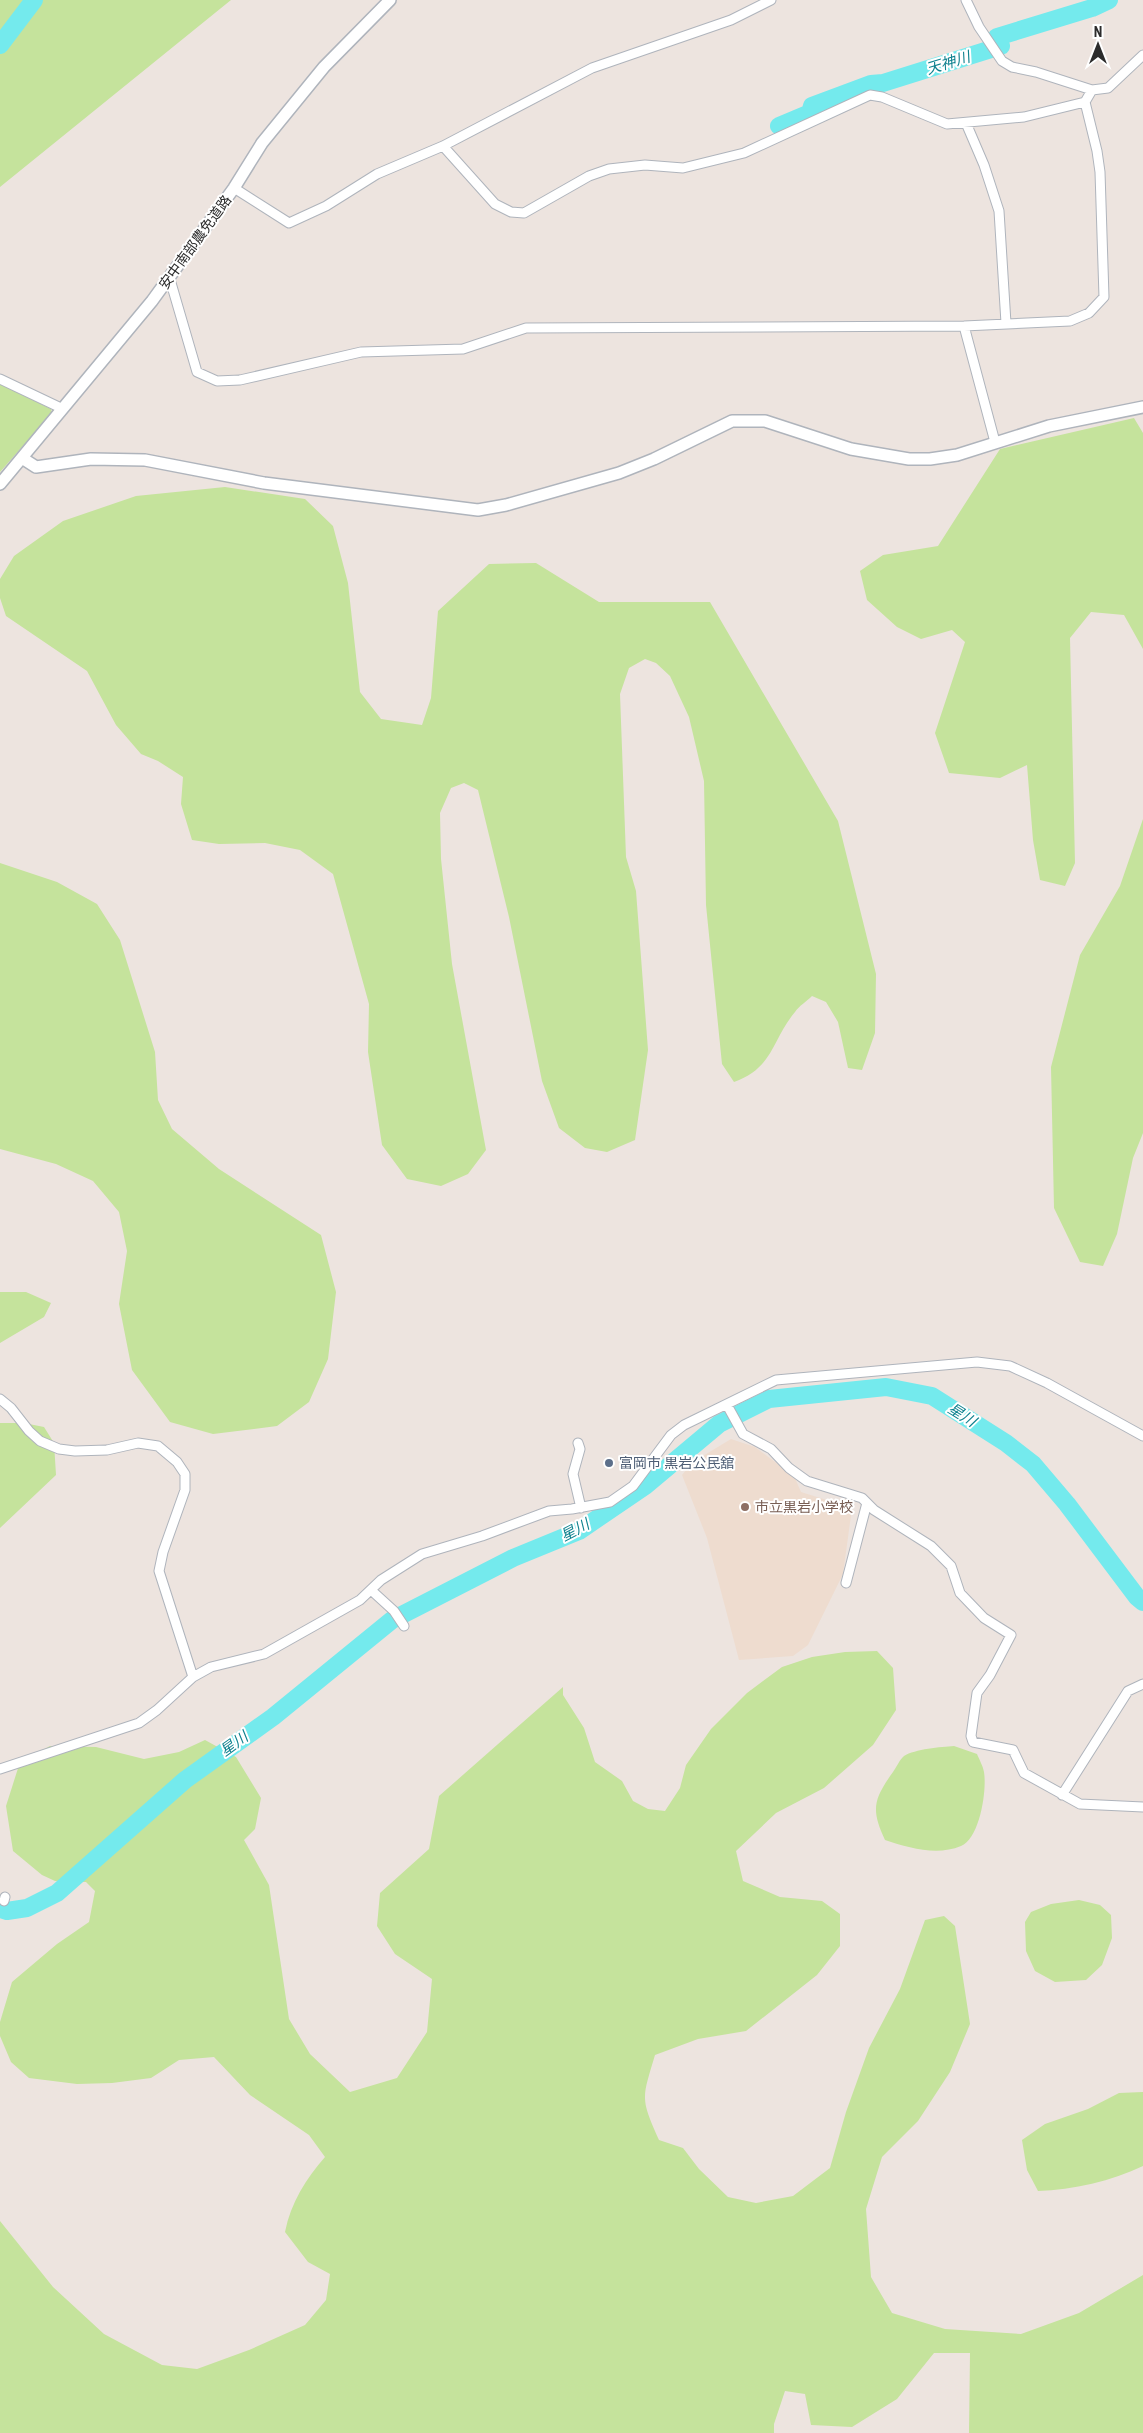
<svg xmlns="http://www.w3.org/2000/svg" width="1143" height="2433" viewBox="0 0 1143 2433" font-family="'Roboto Condensed','Noto Sans JP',sans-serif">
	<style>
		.education { fill: #eedccf }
		.green { fill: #c5e39c }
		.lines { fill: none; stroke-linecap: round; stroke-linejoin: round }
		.river { stroke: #74eaed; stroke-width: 18 }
		.minor-casing { stroke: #afb4bc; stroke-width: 11 }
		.tertiary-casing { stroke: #afb4bc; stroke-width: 14 }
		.minor { stroke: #fff; stroke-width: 9 }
		.tertiary { stroke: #fff; stroke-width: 11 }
		.service-dot { fill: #5c6f8a; stroke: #fff; stroke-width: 2 }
		.education-dot { fill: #8d6e63; stroke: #fff; stroke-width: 2 }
		.labels { text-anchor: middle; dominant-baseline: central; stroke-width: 4; stroke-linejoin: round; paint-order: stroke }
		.street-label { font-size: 14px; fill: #2c2c2c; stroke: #fff }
		.service-label { font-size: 14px; fill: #4e5e75; stroke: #fff; text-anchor: start }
		.education-label { font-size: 14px; fill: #785e54; stroke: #fff; text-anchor: start }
		.water-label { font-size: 15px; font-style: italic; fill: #0f828f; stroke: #fff }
	</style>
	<rect width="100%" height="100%" fill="#ede4df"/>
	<path class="education" d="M731 1439 755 1447 794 1476 801 1492 852 1508 843 1574 808 1645 793 1656 739 1660 707 1538 682 1475 693 1462Z"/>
	<path class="green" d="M0 0H231L0 187Z
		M0 384 51 409 52 413 0 472Z
		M1134 418 1143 433V649L1124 615 1091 612 1070 638 1075 863 1065 886 1040 880 1033 840 1027 765 1000 778 949 773 935 733 965 642 952 630 921 639 897 627 867 600 860 571 883 555 938 546 1000 449Z
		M225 487 305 499 333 526 348 583 360 692 381 719 422 725 431 698 438 611 489 564 536 563 599 602H710L838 821 876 974 875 1033 862 1070 848 1068 838 1022 826 1002 812 996C807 1001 799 1006 795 1012 772 1039 774 1068 734 1082L722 1064 706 905 704 781 689 717 670 676 656 663 645 659 629 668 620 694 626 857 636 891 648 1050 635 1140 607 1152 585 1148 559 1128 542 1081 509 917 478 790 464 783 451 788 440 813 441 859 452 964 486 1150 468 1174 441 1186 407 1179 382 1145 368 1052 369 1004 333 874 300 850 265 843 219 844 192 840 181 804 183 777 158 761 141 754 116 725 87 671 6 616 0 598V579L14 556 63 521 136 496Z
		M1143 819V1133L1133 1158 1117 1234 1103 1266 1080 1262 1054 1208 1051 1067 1080 955 1120 886Z
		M0 863 57 882 97 904 120 940 155 1052 158 1100 172 1129 219 1169 321 1235 336 1292 328 1359 309 1402 277 1426 213 1434 170 1422 132 1370 119 1304 127 1251 119 1212 93 1181 56 1164 0 1149Z
		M0 1292H26L51 1303 44 1317 0 1343Z
		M0 1423H24L44 1427 54 1443 56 1475 0 1528Z
		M877 1651 893 1668 896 1710 873 1745 824 1788 776 1813 736 1851 743 1881 780 1897 822 1901 840 1914V1946L817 1975 746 2031 698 2039 655 2055C642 2099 640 2097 659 2140L683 2148 699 2169 728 2197 756 2203 793 2196 830 2168 846 2112 869 2048 900 1989 925 1920 944 1916 955 1926 970 2024 950 2072 918 2121 882 2157 866 2209 871 2277 892 2313 945 2329 1021 2334 1079 2313 1143 2275V2433H969L970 2353H934L897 2399 852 2427 811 2425 805 2394 785 2391 774 2424V2433H0V2221L53 2287 104 2334 162 2365 197 2369 249 2350 305 2325 326 2300 330 2274 308 2262 285 2232C291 2202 306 2179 325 2157L309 2135 250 2095 214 2057 179 2060 151 2078 112 2083 77 2084 29 2078 11 2062 0 2036V2022L12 1982 57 1944 89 1922 95 1891 86 1882 55 1881 42 1875 13 1851 6 1806 20 1762 50 1746 96 1747 144 1759 179 1752 205 1740 236 1757 261 1798 255 1829 244 1840 269 1885 289 2019 310 2054 350 2092 397 2078 427 2032 432 1979 395 1954 377 1926 380 1893 429 1849 439 1796 563 1687V1695L584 1728 595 1762 622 1781 633 1801 648 1809 665 1811 680 1788 686 1765 711 1729 747 1693 782 1667 812 1657 845 1652Z
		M954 1746 977 1754C979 1759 983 1766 984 1772 987 1790 980 1838 961 1846 937 1856 909 1848 885 1840 871 1810 873 1800 893 1772 896 1768 900 1759 904 1756 915 1749 941 1747 954 1746Z
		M1079 1900 1100 1905 1111 1915 1112 1938 1102 1965 1086 1980 1055 1982 1035 1971 1026 1951 1025 1922 1031 1912 1051 1904Z
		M1143 2092V2166C1112 2181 1073 2190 1038 2191L1027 2170 1022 2140 1045 2124 1088 2109 1119 2093Z"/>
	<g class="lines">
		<path class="river" d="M0 45 34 0
			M779 126 810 113 812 106 871 84 883 83 1001 46 997 37 1092 8 1109 0
			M0 1909 7 1911 27 1908 57 1893 185 1780 273 1717 392 1620 513 1558 579 1531 645 1486 719 1424 769 1399 886 1387 932 1396 1006 1443 1033 1464 1067 1504 1137 1597 1143 1602"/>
		<g class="minor-casing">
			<path id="minor" d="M966 0 979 27 1002 61 1012 67 1036 72 1092 90
				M966 123 984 165 999 211 1006 323
				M443 146 495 204 511 212 524 213 589 176 609 169 645 165 683 168 744 153 870 95 882 97 947 124 1024 117 1085 102
				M234 188 289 223 326 206 377 174 443 146 592 68 731 20 771 0
				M169 276 197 372 217 381 240 380 361 352 463 349 526 328 964 326 1070 321 1089 313 1104 297 1100 172 1097 151 1085 102 1092 90 1108 88 1143 55
				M964 326 995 442
				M0 379 61 408
				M0 1399 11 1408 29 1431 40 1441 59 1449 75 1451 107 1450 138 1443 158 1446 177 1462 185 1474V1490L163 1552 159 1571 193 1677
				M727 1405 743 1434 771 1449 789 1468 807 1481 862 1498 874 1510 931 1546 951 1566 960 1593 984 1618 1011 1635 990 1675 977 1693 971 1736 973 1742 1013 1750 1024 1773 1080 1804 1143 1807
				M578 1443 580 1449 573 1474 581 1508
				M846 1583 867 1503
				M371 1590 394 1611 404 1626
				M0 1769 139 1723 157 1710 193 1677 211 1667 264 1654 360 1600 381 1580 422 1554 482 1536 549 1511 572 1509 610 1502 633 1486 671 1435 684 1425 776 1380 977 1362 1010 1366 1047 1383 1143 1436
				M1062 1795 1128 1691 1143 1684
				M4 1901 5 1897"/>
		</g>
		<g class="tertiary-casing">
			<path id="tertiary" d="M22 458 36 467 91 459 145 460 264 483 478 510 506 505 619 473 654 459 732 421H765L851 449 909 459H930L957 455 1049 426 1143 407
				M0 484 152 301 234 188 262 143 324 67 390 0"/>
		</g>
		<use href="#minor" class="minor"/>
		<use href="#tertiary" class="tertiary"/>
	</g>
	<circle class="service-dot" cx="609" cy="1463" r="5"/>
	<circle class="education-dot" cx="745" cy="1507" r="5"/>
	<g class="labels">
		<g class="street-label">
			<text transform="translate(195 242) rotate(-54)">安中南部農免道路</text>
		</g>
		<g class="service-label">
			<text x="619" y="1463">富岡市 黒岩公民舘</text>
		</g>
		<g class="education-label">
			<text x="755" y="1507">市立黒岩小学校</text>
		</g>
		<g class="water-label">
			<text transform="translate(948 63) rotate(-17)">天神川</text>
			<text transform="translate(962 1415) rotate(32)">星川</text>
			<text transform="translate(575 1530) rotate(-28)">星川</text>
			<text transform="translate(234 1744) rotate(-36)">星川</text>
		</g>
	</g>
	<g transform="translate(1098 45)" stroke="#ffffff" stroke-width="4" paint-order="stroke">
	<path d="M0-4L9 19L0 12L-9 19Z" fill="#2c2c2c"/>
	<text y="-8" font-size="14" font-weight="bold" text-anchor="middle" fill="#2c2c2c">N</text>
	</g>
</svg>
